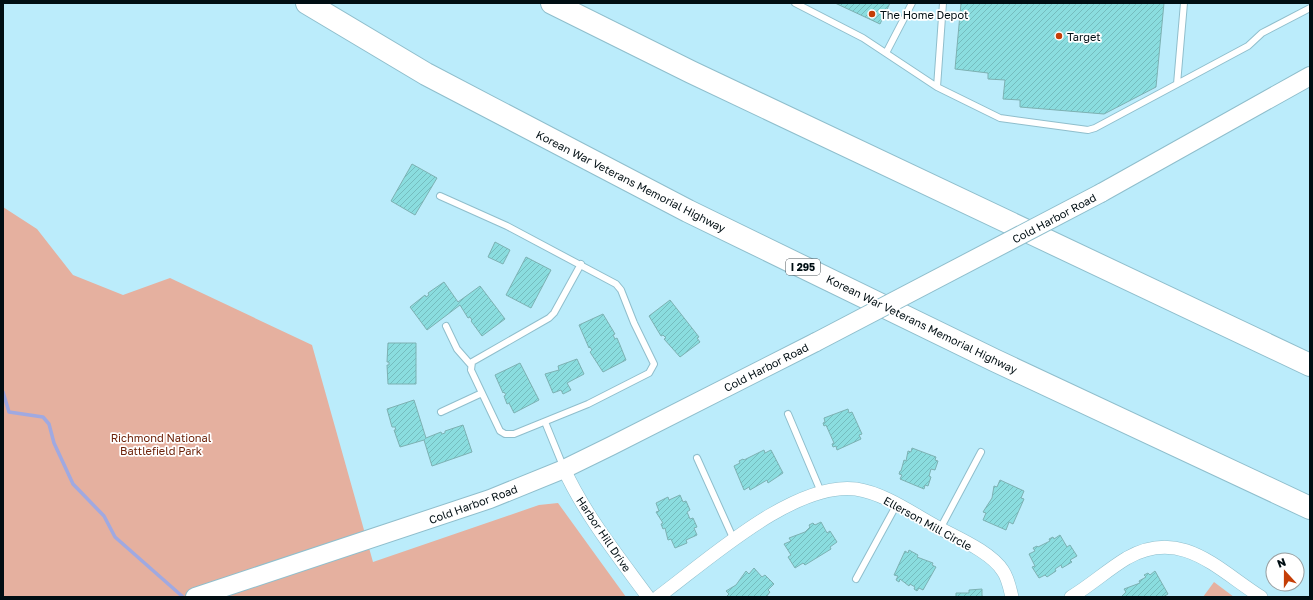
<svg xmlns="http://www.w3.org/2000/svg" width="1313" height="600" viewBox="0 0 1313 600" font-family="'Golos Text',sans-serif">
	<style>
		.park { fill: #e5b09f }
		.lines { fill: none; stroke-linecap: round; stroke-linejoin: round }
		.stream { stroke: #a0a9e1; stroke-width: 3.5 }
		.building { fill: url(#building-hatch); stroke: #7db1b2 }
		.service-casing { stroke: #8fbecc; stroke-width: 8 }
		.minor-casing { stroke: #8fbecc; stroke-width: 14 }
		.secondary-casing { stroke: #8fbecc; stroke-width: 20 }
		.motorway-casing { stroke: #8fbecc; stroke-width: 24 }
		.service { stroke: #fff; stroke-width: 6 }
		.minor { stroke: #fff; stroke-width: 13 }
		.secondary { stroke: #fff; stroke-width: 18 }
		.motorway { stroke: #fff; stroke-width: 22 }
		.secondary-bridge-casing { stroke: #8fbecc; stroke-width: 20; stroke-linecap: butt }
		.secondary-bridge { stroke: #fff; stroke-width: 18 }
		.poi-dot { fill: #c53e07; stroke: #fff; stroke-width: 1.5 }
		.labels { text-anchor: middle; dominant-baseline: central; stroke-width: 3.5; stroke-linejoin: round; paint-order: stroke }
		.shield { fill: #fff; stroke: #4c565a; stroke-width: 1 }
		.shield-label { font-size: 10px; font-weight: bold; fill: #000e13 }
		.poi-label { font-size: 11px; fill: #000e13; stroke: #fff; text-anchor: start }
		.street-label { font-size: 11px; fill: #000e13; stroke: #fff }
		.park-label { font-size: 11px; fill: #6d2209; stroke: #fff }
	</style>
	<defs>
		<pattern id="building-hatch" width="6" height="6" patternUnits="userSpaceOnUse"><rect width="6" height="6" fill="#8adddf"/><path d="M-1 1l2-2M0 6l6-6M5 7l2-2" fill="none" stroke="#75bcbe"/></pattern>
	</defs>
	<rect width="100%" height="100%" fill="#bbecfb"/>
	<path class="park" d="M3 207 37 229 73 275 123 295 170 278 312 345 373 562 539 505 558 503 626 597H3Z
		M1214 582 1234 597H1203Z"/>
	<g class="lines">
		<path class="stream" d="M3 392 9 412 43 417 49 424 54 443 73 484 104 516 115 537 183 597"/>
	</g>
	<path class="building" d="M835 3H890L880 24Z
		M961 3H1164L1156 87 1104 114 1020 107V100L1003 99 1005 80 988 79V73L955 69Z
		M412 164 437 178 415 215 391 201Z
		M495 242 510 250 503 264 488 257Z
		M526 257 551 270 531 308 506 295Z
		M444 282 458 302 480 286 505 319 482 336 471 321 472 320 470 317 468 318 460 305 427 330 410 307 425 295 426 297 429 295 428 293Z
		M670 300 699 337 697 338 700 342 680 357 664 339 666 338 663 335 661 336 649 316Z
		M603 314 615 334 613 335 615 339 617 338 620 345 626 360 603 372 590 352 592 350 590 347 589 348 579 325Z
		M388 343H416V384H388L387 365H389V362H387Z
		M577 359 584 374 567 383 571 390 563 394 561 390 553 393 545 374 559 370 558 366Z
		M520 363 539 400 514 413 509 403 507 404 504 396 506 395 504 392 503 393 495 375Z
		M414 400 426 438 441 432 442 434 445 433V431L463 425 472 452 432 466 424 440 400 447 394 430H396L395 427H392L387 409Z
		M848 409 849 413 852 412 862 434 859 435 861 439 837 450 836 446 833 447 832 444 834 443 826 425 824 426 823 423 825 422 824 418Z
		M912 448 936 457 935 460 938 461 935 470 931 469 929 476 931 477 928 486 925 485 924 489 900 479 902 475 899 474 900 471H901L904 460 906 461 908 451 911 452Z
		M764 450 765 453 771 450 783 473 768 483 767 480 750 490 749 487 744 490 734 466 740 463 739 461 743 459 744 460Z
		M1000 480 1024 491 1021 498 1024 499 1013 524 1009 522 1006 530 983 520 986 513 983 512 992 498 994 486 997 487Z
		M680 495 683 502 686 501 690 510 687 512 690 519 693 518 697 527 694 528 697 535 686 540 687 543 675 548 671 539 668 540 665 528 663 529 661 524 663 523 656 512 659 511 656 503 668 497 669 500Z
		M821 522 827 533 830 531 837 542 830 547 831 549 805 565 803 563 795 568 788 557 791 555 784 544 791 541 789 538 805 532 810 527 809 525 813 523 815 525Z
		M1060 535 1067 547 1070 545 1077 556 1070 560 1072 562 1062 568 1061 565 1055 569 1056 571 1047 577 1045 575 1039 578 1032 567 1035 566 1029 554 1035 551 1033 548 1037 546 1038 547 1050 541 1049 539 1053 537 1054 539Z
		M909 550 918 555 917 557 933 563 932 565 936 567 923 590 919 588 917 591 914 589 915 587 910 584 909 586 900 579 899 582 896 580 898 576 894 575 905 551 908 553Z
		M754 568 762 577 765 575 774 584 768 590 770 592 766 597H726L729 594 726 591 736 585 746 571 749 574Z
		M1155 571 1168 594 1163 597H1121L1126 592 1124 589 1140 583 1139 581 1146 577 1144 575 1148 573 1150 575Z
		M982 589V596L985 597H956V593H969V590Z"/>
	<g class="lines">
		<g class="service-casing">
			<path id="service" d="M795 3 863 38 937 87
				M943 3 937 87 1000 118 1088 130 1095 128 1248 46 1262 33 1310 8
				M886 53 912 3
				M1177 84 1184 3
				M440 196 507 226 616 284 621 290 634 323 654 364 649 373 588 404 514 434H505L500 431 471 370 472 362 549 318 554 313 581 264
				M446 326 457 349 471 365
				M441 412 482 393
				M788 414 821 492
				M545 422 563 466
				M697 458 734 540
				M940 529 981 452
				M856 579 897 504"/>
		</g>
		<g class="minor-casing">
			<path id="minor" d="M564 469C585 515 618 556 648 597
				M658 597C707 561 794 481 856 489 887 494 914 515 941 529 960 539 992 553 1003 571 1008 578 1010 589 1012 597
				M1071 597C1091 585 1107 570 1127 558 1182 527 1218 570 1261 597"/>
		</g>
		<g class="secondary-casing">
			<path id="secondary" d="M1101 193 1310 76
				M195 597 490 499 564 469 611 446 816 342"/>
		</g>
		<g class="motorway-casing">
			<path id="motorway" d="M307 3 426 74 688 211 994 360 1310 508
				M552 3 691 72 1310 365"/>
		</g>
		<use href="#service" class="service"/>
		<use href="#minor" class="minor"/>
		<use href="#secondary" class="secondary"/>
		<use href="#motorway" class="motorway"/>
		<g class="secondary-bridge-casing">
			<path id="secondary-bridge" d="M816 342 1101 193"/>
		</g>
		<use href="#secondary-bridge" class="secondary-bridge"/>
	</g>
	<g class="poi-dot">
		<circle cx="872" cy="14" r="4"/>
		<circle cx="1059" cy="36" r="4"/>
	</g>
	<g class="labels">
		<rect class="shield" x="786" y="259" width="34" height="16" rx="3"/>
		<g class="shield-label">
			<text x="803" y="267">I 295</text>
		</g>
		<g class="poi-label">
			<text x="880" y="14">The Home Depot</text>
			<text x="1067" y="36">Target</text>
		</g>
		<g class="street-label">
			<text transform="translate(631 181) rotate(27)">Korean War Veterans Memorial Highway</text>
			<text transform="translate(1054 218) rotate(-28)">Cold Harbor Road</text>
			<text transform="translate(922 324) rotate(26)">Korean War Veterans Memorial Highway</text>
			<text transform="translate(766 367) rotate(-27)">Cold Harbor Road</text>
			<text transform="translate(473 504) rotate(-20)">Cold Harbor Road</text>
			<text transform="translate(928 523) rotate(29)">Ellerson Mill Circle</text>
			<text transform="translate(604 534) rotate(56)">Harbor Hill Drive</text>
		</g>
		<g class="park-label">
			<text x="161" y="437">Richmond National<tspan x="161" dy="13">Battlefield Park</tspan></text>
		</g>
	</g>
	<rect width="1313" height="600" fill="none" stroke="#000e13" stroke-width="8"/>
	<g transform="translate(1285 572) rotate(339)"><circle r="19" fill="#ffffff" stroke="#999fa1"/>
	<path d="M0-3L7 15L0 10L-7 15Z" fill="#c53e07"/>
	<text y="-6" font-size="11" font-weight="bold" text-anchor="middle" fill="#000e13">N</text>
	</g>
</svg>
